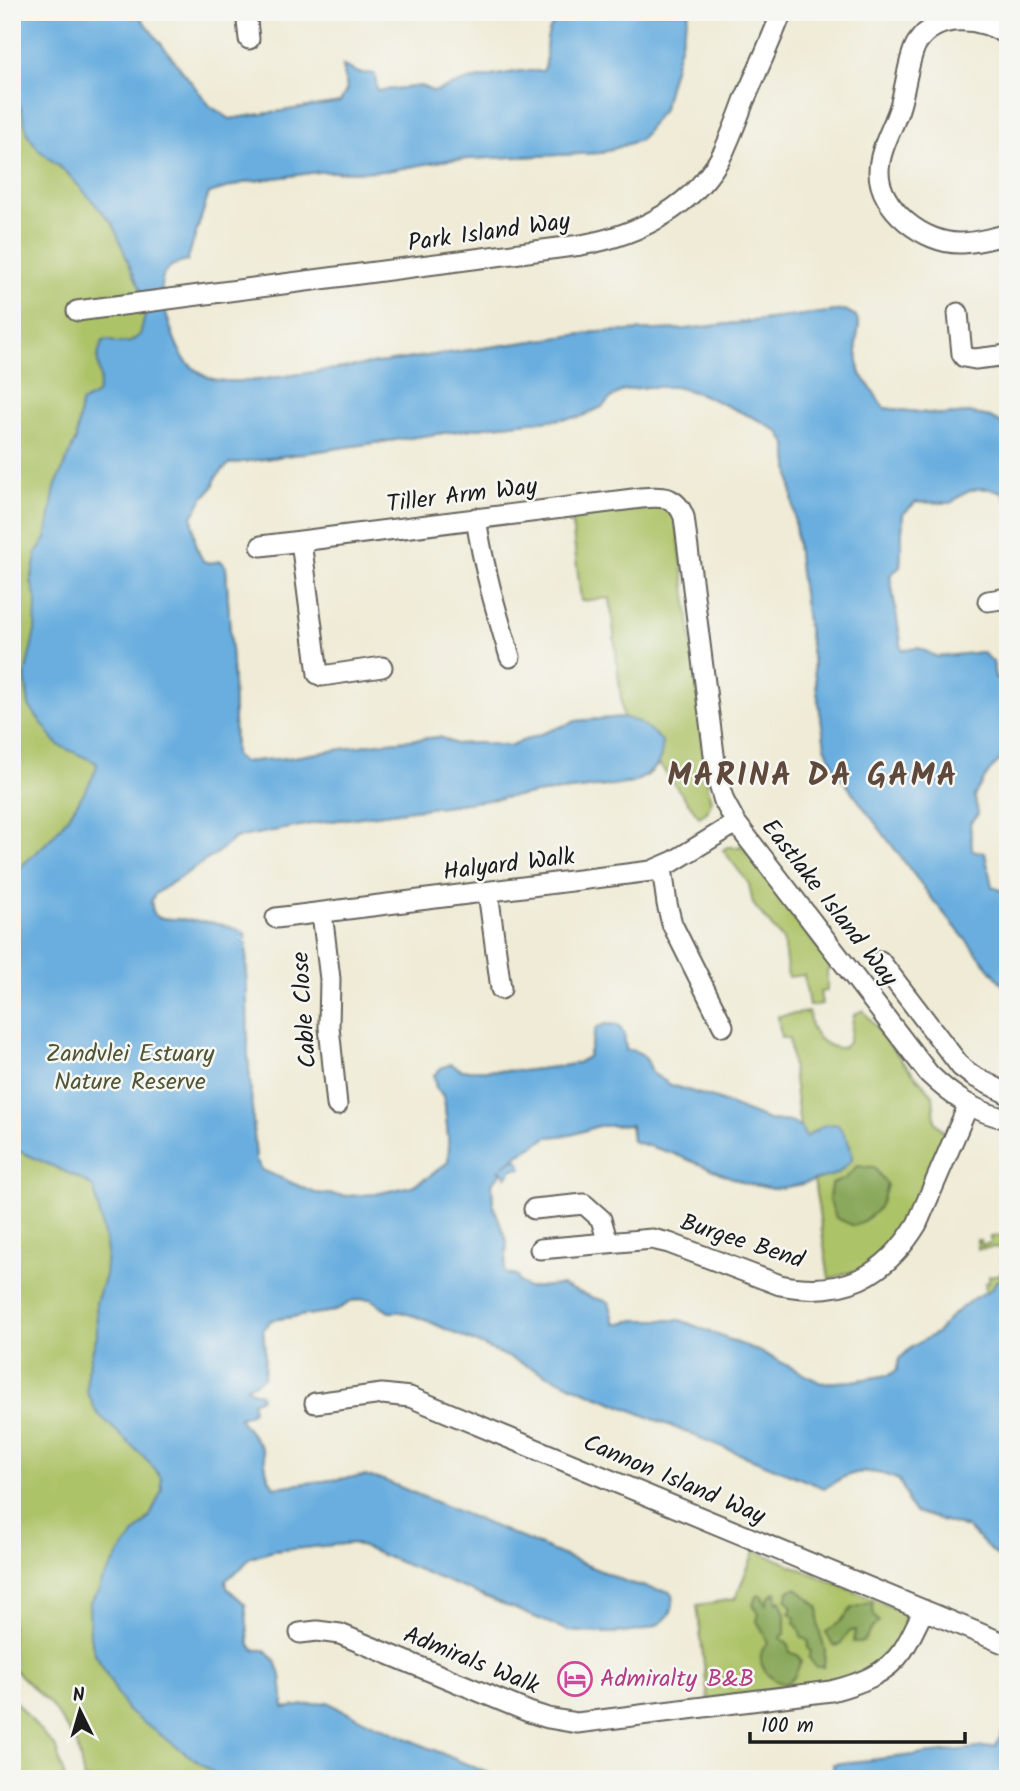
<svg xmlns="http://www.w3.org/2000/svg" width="1020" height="1791" viewBox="0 0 1020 1791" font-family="Kalam,sans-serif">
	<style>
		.green { fill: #adc367; stroke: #647042; stroke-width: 2 }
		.forest { fill: #8aa95c; stroke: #53623c; stroke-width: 2 }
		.water { fill: #69aedf; stroke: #42657e; stroke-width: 2 }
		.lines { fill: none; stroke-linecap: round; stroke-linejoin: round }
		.minor-casing { stroke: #66645d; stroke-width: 23 }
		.minor { stroke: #fff; stroke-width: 19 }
		.labels { text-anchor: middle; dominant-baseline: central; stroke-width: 5; stroke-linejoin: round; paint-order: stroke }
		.street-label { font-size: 24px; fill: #1c1c1c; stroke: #f6f6f2 }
		.park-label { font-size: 24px; fill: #4f5636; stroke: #f6f6f2 }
		.hotel-label { font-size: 24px; fill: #b23c85; stroke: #f6f6f2; text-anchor: start }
		.district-label { font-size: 32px; font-weight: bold; letter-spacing: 2px; fill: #5f493c; stroke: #f6f6f2 }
	</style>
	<rect width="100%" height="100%" fill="#f6f6f2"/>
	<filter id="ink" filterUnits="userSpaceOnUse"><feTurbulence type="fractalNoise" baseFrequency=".0143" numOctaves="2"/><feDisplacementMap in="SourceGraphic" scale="14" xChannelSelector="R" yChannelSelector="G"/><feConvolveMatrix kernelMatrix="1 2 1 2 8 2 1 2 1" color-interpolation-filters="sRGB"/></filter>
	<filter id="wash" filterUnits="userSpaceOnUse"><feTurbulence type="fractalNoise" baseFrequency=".00686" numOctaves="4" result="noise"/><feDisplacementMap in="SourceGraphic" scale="28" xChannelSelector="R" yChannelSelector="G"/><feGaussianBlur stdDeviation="1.57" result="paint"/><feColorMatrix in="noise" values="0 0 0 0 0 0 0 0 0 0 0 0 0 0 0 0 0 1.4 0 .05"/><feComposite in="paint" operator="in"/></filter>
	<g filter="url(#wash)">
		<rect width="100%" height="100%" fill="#efebd6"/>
		<path class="green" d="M12 12H136L210 106 230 119 340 102 347 89 343 66 359 73 375 74 377 91 421 86 434 92 469 80 521 71H543C547 65 546 62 546 54 546 32 550 22 571 12H689L663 109 640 140 601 153 448 160 386 171 318 172 246 182 209 193 187 261C177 263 169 265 164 274 155 290 174 342 183 357 186 363 197 371 203 375 217 383 236 381 251 381L597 332 686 329 845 310 856 316 859 325 856 343 859 371 884 408 944 415 969 413 990 417 1001 423 1008 424V504L1003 492C982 485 968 488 951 503L916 502 903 514 900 567 890 575 902 650 919 648 937 657 982 652 993 662 995 678 1008 677V757C994 759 981 784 974 796L978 814 970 823 972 850 985 853 992 887 1001 890 1008 899V991L933 900 835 769 825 746 800 572 787 445 780 433 763 422 701 394 676 387H647L624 390 612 397 602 407 580 417 492 426 229 464 216 477 213 487 202 499 192 517 196 547 203 561 209 563 221 561 226 567 233 681 235 756 243 762 288 758 379 743 440 737 455 744 477 743 509 746 576 721 623 717 610 598 581 601 571 515 665 505 676 515 703 731 701 732 707 780 711 802 707 812 699 817 659 764 648 775 633 783 525 795 316 823 235 838 214 855 155 894 151 901 153 913 159 918C190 921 217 919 245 933L246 942 248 1055 256 1160 262 1170 315 1193 347 1196 376 1194 412 1186 427 1178 448 1162 449 1147 444 1097 436 1088 434 1075 443 1067 451 1064 461 1070 522 1071 563 1066 577 1063 588 1057 596 1028 605 1024 618 1025 624 1034 626 1050C642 1050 648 1059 652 1073L671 1085 716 1099 768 1120 791 1122 800 1128 789 1038H781L778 1016 809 1012C810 1017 810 1024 812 1029 817 1040 838 1056 848 1043 851 1039 852 1023 854 1015L863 1010 903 1062 933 1095 935 1122 946 1134 910 1222 893 1245 863 1268 829 1279 814 1180 798 1185 773 1189 745 1183 672 1153 632 1141 630 1125 598 1126 571 1135 548 1137 516 1156 498 1169 501 1173 492 1183 493 1204 507 1242 504 1271 507 1274 517 1276 518 1281 527 1288 561 1285 591 1297 609 1302 615 1324 636 1320H680L765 1354 820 1383 853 1381 889 1375 897 1370 899 1359 912 1347 938 1332 950 1317 974 1298 986 1292 985 1283 989 1282V1276L1001 1274V1271L1003 1270 1000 1247 978 1249 977 1240H980L982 1245 991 1243V1237L1002 1235 1005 1238V1216L1008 1212V1567L968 1528 915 1512 908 1504 906 1494 899 1480C882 1472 862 1469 844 1477 836 1480 832 1485 824 1488L577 1388 421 1318 401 1312H389L371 1299H361L352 1301 335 1311 271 1320 263 1330 265 1351 264 1377 255 1383 246 1386 247 1389 260 1394 261 1398 252 1402 253 1411 246 1415 239 1417C244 1429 257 1437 262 1450 268 1465 262 1472 275 1487L364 1476 383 1480 629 1583 657 1590 667 1591 673 1594C679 1643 599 1633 569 1631L353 1543 273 1551 250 1558 241 1568 226 1580 227 1588 245 1604 249 1644 254 1650H265L276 1661 281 1676 284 1708 328 1702 341 1710 501 1779H84L77 1744 51 1705 12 1668Z
			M741 845 832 967 827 971V991L820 992 822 1004 809 1006 804 975 788 977 783 940 753 904 749 884 723 850 727 847H738Z
			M755 1550 896 1609 903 1616 904 1621 905 1628 901 1637 880 1661 848 1679 708 1699 697 1605 735 1599Z
			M12 1698 56 1748 65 1779H12Z"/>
		<path class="forest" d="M857 1166 874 1167 887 1185C881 1209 876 1215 854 1226L836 1218 829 1199 831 1184 845 1179Z
			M797 1588 819 1608 818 1625 825 1651 824 1667H816L809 1658 811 1651 808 1648 809 1642 801 1636 798 1627 794 1623 795 1618 790 1613 792 1607 786 1600 789 1590Z
			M776 1592 777 1602 780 1600 785 1615V1634L780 1638 787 1643 790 1652 799 1656 801 1662 794 1677 785 1684C765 1680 752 1658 768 1642L757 1621 759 1614 753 1605 756 1596 761 1595 766 1604 770 1596Z
			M872 1602 874 1615 879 1622 874 1626 863 1642H854L855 1630 850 1631 839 1645 833 1646 826 1632 840 1622 852 1608Z"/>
		<path class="water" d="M12 12H136L210 106 230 119 340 102 347 89 343 66 359 73 375 74 377 91 421 86 434 92 469 80 521 71H543C547 65 546 62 546 54 546 32 550 22 571 12H689L663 109 640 140 601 153 448 160 386 171 318 172 246 182 209 193 187 261C177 263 169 265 164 274 155 290 174 342 183 357 186 363 197 371 203 375 217 383 236 381 251 381L597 332 686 329 845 310 856 316 859 325 856 343 859 371 884 408 944 415 969 413 990 417 1001 423 1008 424V504L1003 492C982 485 968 488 951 503L916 502 903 514 900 567 890 575 902 650 919 648 937 657 982 652 993 662 995 678 1008 677V757C994 759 981 784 974 796L978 814 970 823 972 850 985 853 992 887 1001 890 1008 899V991L933 900 835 769 825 746 800 572 787 445 780 433 763 422 701 394 676 387H647L624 390 612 397 602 407 580 417 492 426 229 464 216 477 213 487 202 499 192 517 196 547 203 561 209 563 221 561 226 567 233 681 235 756 242 762 288 758 379 743 440 737 455 744 477 743 509 746 576 721 623 717 638 722 652 732 662 741C664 765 652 772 633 783L525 795 316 823 235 838 214 855 155 894 151 901 153 913 159 918C190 921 217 919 245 933L246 942 248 1055 256 1160 262 1170 315 1193 347 1196 376 1194 412 1186 427 1178 448 1162 449 1147 444 1097 436 1088 434 1075 443 1067 451 1064 461 1070 522 1071 563 1066 577 1063 588 1057 596 1028 605 1024 618 1025 624 1034 626 1050C642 1050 648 1059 652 1073L671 1085 716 1099 768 1120 791 1122 801 1128 806 1137C817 1130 824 1122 838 1125 846 1136 852 1146 852 1160L837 1174 798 1185 773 1189 745 1183 672 1153 632 1141 631 1125 598 1126 571 1135 548 1137 516 1156 502 1167 516 1158 521 1163V1168L513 1169 506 1177 500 1169 498 1170 501 1173 492 1183 493 1204 507 1242 505 1271 507 1274 517 1276 518 1281 527 1288 561 1285 591 1297 609 1302 615 1324 636 1320H680L765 1354 821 1383 853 1381 889 1375 897 1370 899 1359 912 1347 938 1332 950 1317 974 1298 992 1289 996 1281 1008 1278V1567L968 1528 915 1512 908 1504 906 1494 899 1480C882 1472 862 1469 844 1477 836 1480 832 1485 824 1488L577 1388 421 1318 401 1312H389L371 1299H361L352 1301 335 1311 271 1320 263 1330 265 1351 264 1377 255 1383 246 1386 247 1389 260 1394 261 1398 252 1402 253 1411 246 1415 239 1417C244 1429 257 1437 262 1450 268 1465 262 1472 275 1487L364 1476 383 1480 629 1583 657 1590 667 1591 673 1594C679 1643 599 1633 569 1631L353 1543 273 1551 250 1558 241 1568 226 1580 227 1588 245 1604 249 1644 254 1650H265L276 1661 281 1676 284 1708 328 1702 341 1710 501 1779H222L127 1711 95 1653 90 1637 89 1603 99 1591 101 1583 124 1547 150 1516 162 1490 161 1478 148 1461 96 1412 87 1391V1371L97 1335 96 1303 105 1275 107 1251 94 1188 79 1178 12 1148V875C25 862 40 850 52 837 64 823 96 780 97 763L58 745 29 706 25 675 35 631 36 599 31 581 37 551 46 539 55 487 76 439 81 403 97 394C98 389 101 382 100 376 97 360 96 356 103 341L109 340 117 343 130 342 140 335 146 311 144 296 131 269 113 224 68 174 39 150 28 135 18 98 12 92Z
			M1008 1720V1779H752L771 1777 828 1778 833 1773V1764L996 1746Z"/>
	</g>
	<g filter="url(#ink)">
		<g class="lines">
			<g class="minor-casing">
				<path id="minor" d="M246 12 249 39
					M1008 36C981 17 937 12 917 43 909 55 905 91 900 106 894 127 879 149 879 172 879 209 925 244 960 243 976 243 992 238 1008 234
					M77 311 581 245C639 235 696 206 724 151 731 135 738 118 744 101 757 72 770 42 782 12
					M958 313 962 354 964 357 975 359 1008 355
					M476 518C483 566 496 611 510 657
					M301 541 318 674 322 676 382 667
					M261 546 641 498C661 496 676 495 684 517L717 778 724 801 736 823 929 1074C952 1096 976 1113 1008 1119
					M988 601 1008 598
					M662 868 667 904 672 924 723 1026
					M488 892 501 989
					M322 913 330 979 329 1027 337 1105
					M276 918 651 871 674 861 736 823
					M880 961 961 1067 973 1076 1008 1094
					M534 1209 584 1204 601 1219 608 1243
					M540 1249 652 1239 669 1243 780 1285C842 1297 884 1278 917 1224L968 1106
					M315 1403 382 1394 410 1397 1008 1645
					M300 1633 317 1631 340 1634 529 1712 548 1718 577 1723 831 1691C858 1684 886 1675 903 1650 911 1638 917 1623 924 1610"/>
			</g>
			<use href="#minor" class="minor"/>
		</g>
	</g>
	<defs>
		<g id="hotel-ring" transform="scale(1.75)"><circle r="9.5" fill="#f6f6f2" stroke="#d1479c" stroke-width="1.5"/><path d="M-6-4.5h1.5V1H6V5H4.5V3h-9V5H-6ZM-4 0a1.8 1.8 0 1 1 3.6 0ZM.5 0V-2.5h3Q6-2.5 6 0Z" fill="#d1479c"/></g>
	</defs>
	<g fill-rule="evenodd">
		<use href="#hotel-ring" x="575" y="1679"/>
	</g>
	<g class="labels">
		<g class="street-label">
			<text transform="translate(489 233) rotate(-8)">Park Island Way</text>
			<text transform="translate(462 496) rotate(-7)">Tiller Arm Way</text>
			<text transform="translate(509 865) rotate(-7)">Halyard Walk</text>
			<text transform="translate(829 903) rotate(52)">Eastlake Island Way</text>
			<text transform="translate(305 1010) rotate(-94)">Cable Close</text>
			<text transform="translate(742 1242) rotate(18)">Burgee Bend</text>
			<text transform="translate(674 1480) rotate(23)">Cannon Island Way</text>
			<text transform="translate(471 1661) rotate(22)">Admirals Walk</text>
		</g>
		<g class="park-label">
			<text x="130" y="1054">Zandvlei Estuary<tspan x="130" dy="28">Nature Reserve</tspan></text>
		</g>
		<g class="hotel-label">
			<text x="600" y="1679">Admiralty B&amp;B</text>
		</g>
		<g class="district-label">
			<text x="813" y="776">MARINA DA GAMA</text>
		</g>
	</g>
	<rect width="1020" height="1791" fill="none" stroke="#f6f6f2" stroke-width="42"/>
	<g transform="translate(80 1711) rotate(355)" stroke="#f6f6f2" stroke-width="5" paint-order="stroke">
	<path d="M0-5L12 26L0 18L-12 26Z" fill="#1c1c1c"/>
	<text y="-10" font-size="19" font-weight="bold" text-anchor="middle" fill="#1c1c1c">N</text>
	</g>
	<path d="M750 1732v10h215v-10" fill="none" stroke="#1c1c1c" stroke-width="3.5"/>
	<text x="761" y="1732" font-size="21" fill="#1c1c1c" stroke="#f6f6f2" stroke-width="5" paint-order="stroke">100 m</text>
</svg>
